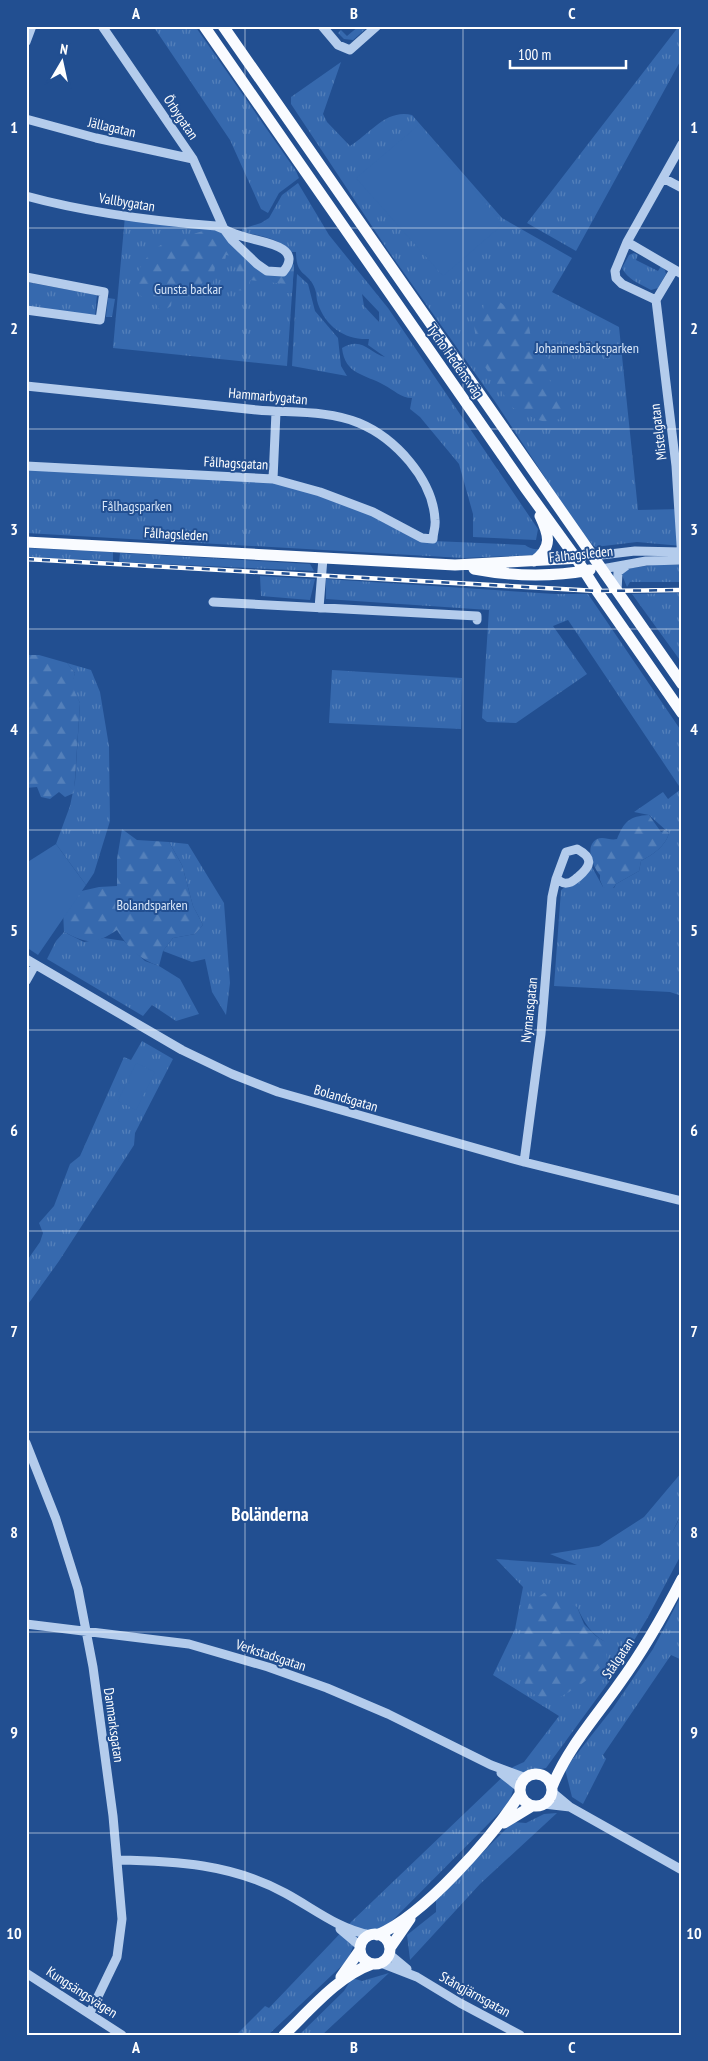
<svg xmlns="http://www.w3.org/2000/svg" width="708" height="2061" viewBox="0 0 708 2061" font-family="'PT Sans Narrow',sans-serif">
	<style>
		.grass { fill: url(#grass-tufts); fill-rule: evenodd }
		.forest { fill: url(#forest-firs) }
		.pitch { fill: #3669ae }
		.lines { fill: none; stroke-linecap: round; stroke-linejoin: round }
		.minor { stroke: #b4ccec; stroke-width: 9 }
		.major { stroke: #f9fbff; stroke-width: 11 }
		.rail-casing { stroke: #fff; stroke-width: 4.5 }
		.rail { stroke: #224f91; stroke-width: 2.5; stroke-dasharray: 8; stroke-linecap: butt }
		.grid { fill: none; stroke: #fff; stroke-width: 1; stroke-opacity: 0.55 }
		.labels { text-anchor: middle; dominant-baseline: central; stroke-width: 4; stroke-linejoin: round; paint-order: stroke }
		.street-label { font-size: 14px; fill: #fff; stroke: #224f91 }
		.park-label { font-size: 14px; fill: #d9e7f9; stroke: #224f91 }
		.district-label { font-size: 19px; font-weight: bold; fill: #fff; stroke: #224f91 }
		.neatline { fill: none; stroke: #fff; stroke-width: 2 }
		.grid-label { font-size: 16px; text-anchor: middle; font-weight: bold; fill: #fff }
	</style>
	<defs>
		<pattern id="grass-tufts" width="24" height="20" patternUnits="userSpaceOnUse" patternTransform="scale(1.25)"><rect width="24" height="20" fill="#3669ae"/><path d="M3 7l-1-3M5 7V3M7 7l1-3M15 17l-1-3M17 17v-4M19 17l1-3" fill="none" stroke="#5480ba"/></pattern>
		<pattern id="forest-firs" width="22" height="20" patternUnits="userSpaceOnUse" patternTransform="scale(1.25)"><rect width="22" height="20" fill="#3669ae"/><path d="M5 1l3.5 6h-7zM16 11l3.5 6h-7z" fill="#5480ba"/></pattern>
	</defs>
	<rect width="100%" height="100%" fill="#224f91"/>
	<path class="grass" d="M153 26H195L296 171 299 178 279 193 268 213 261 209 230 140Z
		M359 26H369L353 40 344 39 338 33 341 30 347 36Z
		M679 26H682V58L576 251 527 223Z
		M341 62 323 114 327 122 350 146C371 133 386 109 412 115L502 218 572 258 552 292 619 327 638 510 682 509V546L637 542 595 547 586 538 573 520 494 400 387 249 291 104V97Z
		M298 183 329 235 388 308 538 529 536 540 473 537V514L459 464 420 417 410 409 412 398C401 398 394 390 384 385 365 374 345 375 342 348 362 336 368 352 385 357L368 345 369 339C345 340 326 327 318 304 316 299 317 294 315 289 309 271 296 278 296 252H292C278 238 261 236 243 232L242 229 261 223 269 218 282 195ZM362 294 379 312V322L364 306Z
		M125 216 216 226 267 271 294 265 287 366 113 348Z
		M634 253 638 255 636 260 658 271 661 266 665 270 666 274 658 288 651 290C640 284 627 279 622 268L629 255Z
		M297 274 308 284 315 311 338 338 341 366 347 376 292 366Z
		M26 282 97 295 95 316 26 307Z
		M108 298 115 299 112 317H106Z
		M26 466 273 479 320 492 422 538 423 542 433 541 525 545C531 549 536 551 543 547L533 555 463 558 26 533Z
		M26 548 113 552V561L26 557Z
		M120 553 310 564 314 571 119 562Z
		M652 565H682V582H630L627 587 622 575 626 569Z
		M260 576 315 579 310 600 261 596Z
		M326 579 555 594H588L682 732V996L670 992 554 986 561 890 592 867 603 887 614 888 616 884 639 871 641 861C652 855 666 846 669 833L649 815 634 812 663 792 668 799 681 789 568 620 553 626 587 674 516 723 487 722 482 718 489 610 326 599Z
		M682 593V663L632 594Z
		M67 663 91 670 100 692 109 746 110 821 94 873 86 885 56 844 70 806 75 782 80 703 71 686 75 673Z
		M332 670 462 678 461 729 329 723Z
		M169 842 188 844 224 903 230 983 226 1015 212 992 205 959 192 962 163 951 173 938 195 934 203 925 193 906 182 865Z
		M64 932 84 942 104 938 124 941 145 961 159 966 180 979 199 1014 176 1021 152 1005 143 1016 47 959 56 941Z
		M142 1041 173 1059 135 1133 134 1145 59 1261 26 1307V1262L40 1242 43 1233 39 1223 54 1206 70 1164 80 1156 124 1057 131 1060Z
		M682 1472V1512L672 1533 682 1514V1553L648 1617 611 1679 546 1768 518 1774 509 1803 385 1928 358 1933 348 1960 268 2035H236L265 2006 269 2008 352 1921 513 1767 524 1762 559 1716 493 1675 515 1629 523 1587 496 1559 577 1565 550 1554 599 1546 644 1517ZM529 1604 577 1607C584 1622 590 1633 605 1642Z
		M682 1594V1660L671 1655 603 1755 606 1759 583 1804 572 1797 565 1769 613 1708 653 1649Z
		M557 1813 480 1884 410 1960 407 1935 436 1912V1899L513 1822 526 1823 544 1814Z
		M389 1973 322 2035H299L344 1991 352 1978 362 1981Z"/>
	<path class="forest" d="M216 226 257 264 283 272 289 257 294 265 292 293H285V284L250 280 248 291 234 290 238 257 226 255 224 267H215L212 289H207L206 281 202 283 199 299 186 303 182 301 183 297 178 295 172 298 171 306 163 311 158 308 155 302 139 295 138 290 139 285 135 278C156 232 177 243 216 226Z
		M491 298 496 299 509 309 519 311 524 315 529 326 531 339 547 357 551 390 565 411 560 419C552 421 544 423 536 419 526 415 525 411 513 408L483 364 476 340 474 325 476 318 483 310 484 304Z
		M26 655H39L67 663 75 673 72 686 80 703 74 793 65 797 59 792 50 799 41 797 37 787 26 788Z
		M649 815 661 832 665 830 669 833C666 846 652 855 641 861L639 871 616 884 611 891 603 887 600 880V875C593 867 584 846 597 839 604 836 610 841 617 839 624 822 629 816 649 815Z
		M122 829 137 840 169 842 182 865 193 906 203 925 195 934 173 938 163 951 159 966C139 959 128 948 117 930 94 945 88 944 64 932L63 911 77 892 99 887 117 886V859Z
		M544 1593 565 1600 577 1607 584 1624 596 1636 605 1642 607 1659C592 1679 573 1691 550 1702L532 1693 522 1680 521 1630 529 1604Z"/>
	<path class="pitch" d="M419 125 499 219 501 226 443 276 356 178Z
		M56 844 86 885 38 955 26 947V863Z
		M136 1063 155 1072 136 1110 118 1101Z"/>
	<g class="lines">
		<path class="minor" d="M322 26 338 45 350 50 377 26
			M26 42 32 26
			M26 119 96 138 193 159
			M663 178 682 188
			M26 196C88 213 152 221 216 226 226 230 235 235 245 237 261 242 305 246 283 272L267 271 257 264 232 240 224 229 193 159 102 26
			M627 242 682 274
			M26 277 104 292 100 320 26 310
			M656 300 674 270
			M26 386C103 394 180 402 257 410 290 413 328 410 359 423 395 438 433 479 435 520 436 526 433 533 433 539L422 538 373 512 320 492 273 479 26 466
			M273 479 276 412
			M593 556 635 551 682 552
			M602 569 646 561 682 560 676 466 656 300 622 284 616 278 615 271 627 242 682 144
			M617 591 618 572 626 566
			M213 602 477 616V620
			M319 608 323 558
			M26 959 182 1050 232 1074 278 1092 524 1162 682 1201
			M26 981 35 965
			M524 1162 541 1034 552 897 556 879 566 852 577 849C594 858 591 866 578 877 575 879 572 883 567 883 563 884 560 881 556 879
			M26 1443 56 1519 78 1589 93 1667 113 1816 122 1919 117 1957 90 2013
			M26 1624 189 1644 268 1667 327 1688 388 1714 491 1765 526 1778
			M501 1773 520 1788
			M552 1792 570 1807 682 1870
			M544 1804 570 1807
			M117 1860C176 1861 232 1864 285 1893 313 1908 338 1929 370 1935
			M340 1929 360 1946
			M389 1954 407 1969
			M381 1963 417 1977 460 2003 520 2035
			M26 1973 122 2035"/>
		<path class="major" d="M204 26 526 489 576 558 597 591 682 713
			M223 26 682 684
			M26 542 455 565 581 558
			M534 561C553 547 549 535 540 516
			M474 569C511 576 552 577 590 570
			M520 1790a16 16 0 1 1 32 0a16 16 0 1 1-32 0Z
			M552 1787C567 1749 595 1718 619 1684 643 1651 663 1616 682 1579
			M504 1823 532 1806
			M360 1949a15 15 0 1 1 30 0a15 15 0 1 1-30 0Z
			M377 1935C424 1916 493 1836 520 1794
			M390 1948 410 1919
			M341 1977 360 1950
			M284 2035C310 2010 338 1976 372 1964"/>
		<g class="rail-casing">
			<path id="rail" d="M26 559 597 591 682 590"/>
		</g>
		<use href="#rail" class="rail"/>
	</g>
	<path class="grid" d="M245 26V2035M463 26V2035M26 228H682M26 429H682M26 629H682M26 830H682M26 1030H682M26 1231H682M26 1432H682M26 1632H682M26 1833H682"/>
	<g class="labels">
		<g class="street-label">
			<text transform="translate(181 117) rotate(56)">Örbygatan</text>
			<text transform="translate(112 127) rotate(13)">Jällagatan</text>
			<text transform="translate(127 202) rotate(9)">Vallbygatan</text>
			<text transform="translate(455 361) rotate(55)">Tycho Hedéns väg</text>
			<text transform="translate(268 396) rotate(5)">Hammarbygatan</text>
			<text transform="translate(658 432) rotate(-97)">Mistelgatan</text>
			<text transform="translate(236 463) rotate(3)">Fålhagsgatan</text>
			<text transform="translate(176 534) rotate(3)">Fålhagsleden</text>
			<text transform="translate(581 554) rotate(-6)">Fålhagsleden</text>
			<text transform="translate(529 1010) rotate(-84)">Nymansgatan</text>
			<text transform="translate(346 1098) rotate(16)">Bolandsgatan</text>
			<text transform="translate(271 1655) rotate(18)">Verkstadsgatan</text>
			<text transform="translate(618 1658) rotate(-56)">Stålgatan</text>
			<text transform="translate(114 1725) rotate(82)">Danmarksgatan</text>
			<text transform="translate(82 1992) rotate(33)">Kungsängsvägen</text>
			<text transform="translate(475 1994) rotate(29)">Stångjärnsgatan</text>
		</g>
		<g class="park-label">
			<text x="188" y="289">Gunsta backar</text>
			<text x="587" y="348">Johannesbäcksparken</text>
			<text x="137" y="506">Fålhagsparken</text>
			<text x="152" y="905">Bolandsparken</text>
		</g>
		<g class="district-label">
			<text x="270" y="1514">Boländerna</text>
		</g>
	</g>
	<rect width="708" height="2061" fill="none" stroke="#224f91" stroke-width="55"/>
	<g transform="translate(62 62) rotate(9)" stroke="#224f91" stroke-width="4" paint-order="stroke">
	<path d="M0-4L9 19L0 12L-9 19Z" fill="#ffffff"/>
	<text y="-8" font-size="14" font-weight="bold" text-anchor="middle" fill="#ffffff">N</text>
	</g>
	<path d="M510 60v8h116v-8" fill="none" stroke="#ffffff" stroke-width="2.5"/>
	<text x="518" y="60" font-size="15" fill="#ffffff" stroke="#224f91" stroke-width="4" paint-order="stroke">100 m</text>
	<rect x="28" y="28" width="652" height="2006" class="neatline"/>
	<g class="grid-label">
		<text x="136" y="19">A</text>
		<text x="354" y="19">B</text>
		<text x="572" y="19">C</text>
		<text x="14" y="133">1</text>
		<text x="694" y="133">1</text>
		<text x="14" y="334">2</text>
		<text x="694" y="334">2</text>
		<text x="14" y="535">3</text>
		<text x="694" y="535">3</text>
		<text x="14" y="735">4</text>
		<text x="694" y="735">4</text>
		<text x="14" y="936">5</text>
		<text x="694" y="936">5</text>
		<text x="14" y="1136">6</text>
		<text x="694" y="1136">6</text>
		<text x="14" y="1337">7</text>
		<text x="694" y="1337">7</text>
		<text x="14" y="1538">8</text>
		<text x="694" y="1538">8</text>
		<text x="14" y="1738">9</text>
		<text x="694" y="1738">9</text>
		<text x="14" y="1939">10</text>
		<text x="694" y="1939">10</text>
		<text x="136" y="2053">A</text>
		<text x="354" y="2053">B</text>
		<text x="572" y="2053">C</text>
	</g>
</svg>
